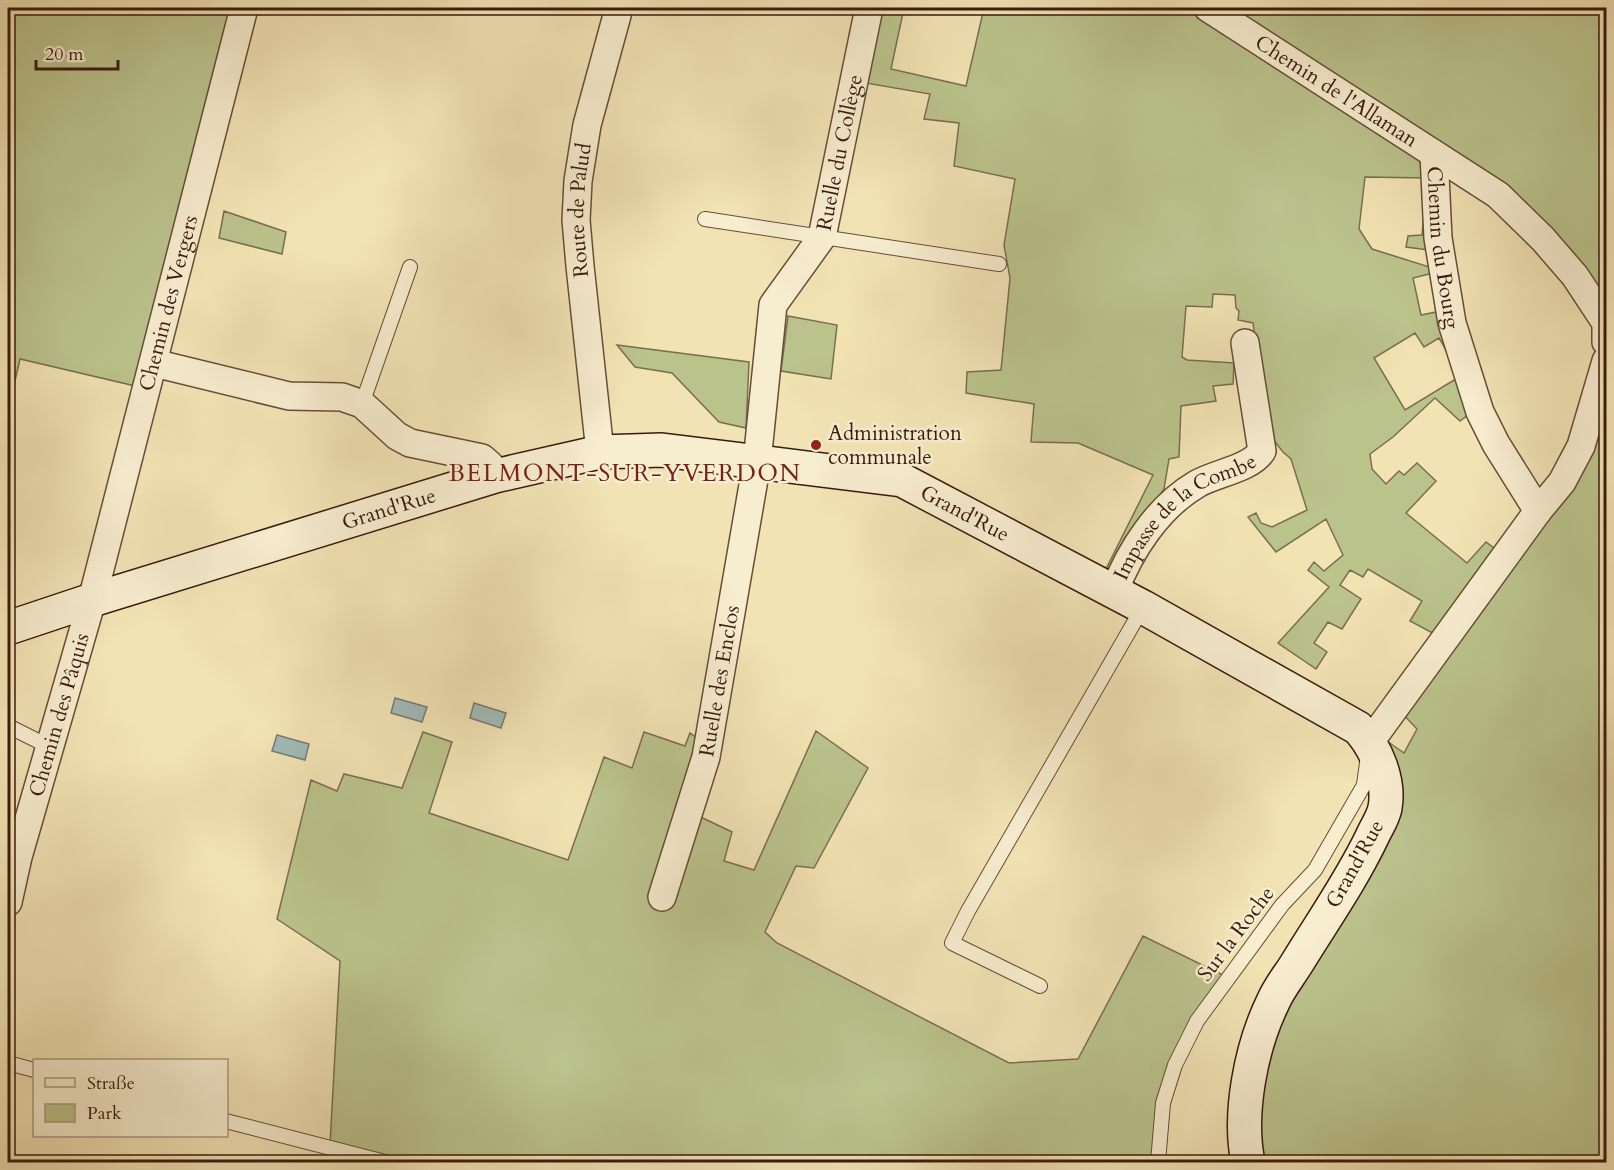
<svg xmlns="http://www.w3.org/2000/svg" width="1614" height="1170" viewBox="0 0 1614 1170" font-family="Cardo,serif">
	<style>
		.green { fill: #bbc38d; stroke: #7a6f4d; stroke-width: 1.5 }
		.water { fill: #a0bbb8; stroke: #777b74; stroke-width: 1.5 }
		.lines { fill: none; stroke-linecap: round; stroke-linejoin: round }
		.lane-casing { stroke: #684d37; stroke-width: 16 }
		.street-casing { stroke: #684d37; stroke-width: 30 }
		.secondary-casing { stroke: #3a1b0d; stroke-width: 36 }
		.lane { stroke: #f7edcf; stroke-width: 14 }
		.street { stroke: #f7edcf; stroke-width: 27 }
		.secondary { stroke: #f7edcf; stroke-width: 33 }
		.poi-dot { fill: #8f2418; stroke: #f7edcf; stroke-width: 2 }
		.labels { text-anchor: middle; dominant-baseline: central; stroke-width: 5; stroke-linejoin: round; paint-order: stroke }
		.street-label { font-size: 21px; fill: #3a1b0d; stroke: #f7edcf }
		.poi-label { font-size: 21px; fill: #3a1b0d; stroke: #f7edcf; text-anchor: start }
		.quarter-label { font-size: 24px; letter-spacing: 1.5px; fill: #7a1f14; stroke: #f7edcf }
	</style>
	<rect width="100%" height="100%" fill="#f2e3b5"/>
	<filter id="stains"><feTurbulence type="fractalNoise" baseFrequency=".00333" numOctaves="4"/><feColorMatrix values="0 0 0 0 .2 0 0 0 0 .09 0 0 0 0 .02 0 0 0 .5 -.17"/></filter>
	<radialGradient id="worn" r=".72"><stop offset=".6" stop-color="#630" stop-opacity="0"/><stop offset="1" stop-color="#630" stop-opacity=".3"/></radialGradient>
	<path class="green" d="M8 8H242L144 388 20 359 8 411Z
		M876 8H904L891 69 966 86 984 8H1203L1432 155 1436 251 1406 247 1408 236 1422 235 1427 178 1365 177 1359 229 1372 249 1439 270 1441 276 1429 274 1413 278 1421 315 1446 310 1451 359 1439 338 1424 347 1415 333 1374 358 1405 410 1464 374 1476 409 1460 421 1435 398 1393 437 1370 454 1372 469 1386 484 1399 471 1404 475 1417 463 1436 481 1406 513 1467 563 1486 542 1502 554 1440 637 1410 621 1422 601 1368 569 1363 577 1350 570 1340 585 1361 599 1342 629 1328 622 1314 643 1327 652 1316 669 1278 643 1329 587 1308 570 1314 562 1324 571 1343 555 1326 519 1276 552 1248 517 1256 513 1261 523 1272 527 1307 510 1291 459 1283 452 1268 433 1253 323 1238 320 1239 311 1236 308 1235 295 1213 294 1212 307 1186 306 1182 357 1187 360 1234 363 1233 384 1213 386 1216 401 1181 406 1179 457 1169 459 1164 489 1133 534 1115 574 1106 569 1153 475 1078 443 1031 442 1034 404 966 393 967 372 1001 370 1010 278 1004 245 1015 179 954 166 959 123 924 119 930 94 860 82Z
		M1209 8H1606V320L1545 239Z
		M224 211 286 232 282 254 219 238Z
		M788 316 837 325 831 379 781 371Z
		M617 345 749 362 746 428 719 422 672 373 635 367Z
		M1606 367V1162H1248L1246 1113 1293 979 1368 868 1384 739 1404 753 1417 729 1399 710 1533 524Z
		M816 731 868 768 814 868 796 866 765 932 777 943 1009 1063 1078 1059 1143 936 1225 976 1172 1064 1155 1162H392L330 1145 340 961 277 919 311 780 337 791 344 774 402 788 423 732 452 742 429 813 568 860 604 757 632 768 644 732 685 746 690 733 705 744 686 810 732 832 724 861 754 870Z"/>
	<path class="water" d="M395 698 427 707 422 722 391 713Z
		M474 703 506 713 501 728 470 718Z
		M277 735 309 744 305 760 272 751Z"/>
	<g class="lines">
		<g class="lane-casing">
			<path id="lane" d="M705 219 999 264
				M362 404 410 267
				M8 726 50 747
				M1040 986 952 943 968 911 1143 607
				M8 1063 34 1070
				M226 1121 385 1162
				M1158 1162 1163 1103 1175 1065 1197 1021 1282 905 1315 870 1364 785 1368 755"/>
		</g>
		<g class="street-casing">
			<g id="street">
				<path id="s1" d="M1208 8 1498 195 1543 239 1575 276 1606 323V342"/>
				<path id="s2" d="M1434 154 1438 238 1452 323 1480 412 1496 444 1538 511"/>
				<path d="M154 363 289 396 342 397 362 404 397 436 410 443 482 458 490 465 495 476"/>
				<path id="s3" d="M600 452 580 266 576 220 578 181 587 125 619 8"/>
				<path id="s4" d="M1114 592C1130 550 1158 507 1197 484 1216 473 1250 469 1262 451L1245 343"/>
				<path d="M1370 742 1538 511 1562 482 1581 446 1606 361"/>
				<path id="s5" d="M662 897 706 757 757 462 773 305 822 237 869 8"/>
				<path id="s6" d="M8 902 18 857 92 600 244 8"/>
			</g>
		</g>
		<g class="secondary-casing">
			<g id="secondary">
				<path id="s7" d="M8 628 92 600 495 476 600 452 662 450 902 480 1143 607 1358 728C1376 748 1390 780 1385 808 1383 818 1376 828 1372 837 1351 881 1322 922 1297 963 1289 976 1279 988 1273 1002 1251 1047 1238 1114 1248 1162"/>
			</g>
		</g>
		<use href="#lane" class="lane"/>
		<use href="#street" class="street"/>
		<use href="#secondary" class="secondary"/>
	</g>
	<circle class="poi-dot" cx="816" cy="445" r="6"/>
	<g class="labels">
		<g class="street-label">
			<text stroke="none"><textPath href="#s1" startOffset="153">Chemin de l'Allaman</textPath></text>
			<text stroke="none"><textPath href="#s5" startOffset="774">Ruelle du Collège</textPath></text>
			<text stroke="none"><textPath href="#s3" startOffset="243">Route de Palud</textPath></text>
			<text stroke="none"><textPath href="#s2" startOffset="94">Chemin du Bourg</textPath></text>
			<text stroke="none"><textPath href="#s6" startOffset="620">Chemin des Vergers</textPath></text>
			<text stroke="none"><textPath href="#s7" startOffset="399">Grand'Rue</textPath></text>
			<text stroke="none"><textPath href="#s7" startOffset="993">Grand'Rue</textPath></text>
			<text stroke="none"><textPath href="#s4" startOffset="108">Impasse de la Combe</textPath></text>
			<text stroke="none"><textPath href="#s5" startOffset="224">Ruelle des Enclos</textPath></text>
			<text stroke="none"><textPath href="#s6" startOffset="194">Chemin des Pâquis</textPath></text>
			<text transform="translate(1355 864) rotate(-61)">Grand'Rue</text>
			<text transform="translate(1236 934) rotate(-53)">Sur la Roche</text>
		</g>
		<g class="poi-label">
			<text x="828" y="433">Administration<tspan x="828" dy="24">communale</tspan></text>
		</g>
		<g class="quarter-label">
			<text x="625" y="473">BELMONT-SUR-YVERDON</text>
		</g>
	</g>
	<rect width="1614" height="1170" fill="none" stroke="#f2e3b5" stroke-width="30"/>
	<rect x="9" y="9" width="1596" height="1152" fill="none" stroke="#3a1b0d" stroke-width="3"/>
	<rect x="15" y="15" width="1584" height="1140" fill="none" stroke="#3a1b0d" stroke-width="1.5"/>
	<rect x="33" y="1059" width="195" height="78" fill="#f7edcf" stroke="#ab9981" stroke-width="1.5"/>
	<rect x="45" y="1078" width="30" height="9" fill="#f7edcf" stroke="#ab9981" stroke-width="1.5"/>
	<text x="87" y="1089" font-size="18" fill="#3a1b0d">Straße</text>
	<rect x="45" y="1104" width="30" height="18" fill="#bbc38d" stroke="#ab9981" stroke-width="1.5"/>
	<text x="87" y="1119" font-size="18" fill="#3a1b0d">Park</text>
	<path d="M36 60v9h82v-9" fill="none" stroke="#3a1b0d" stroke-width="3"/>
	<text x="45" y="60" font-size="18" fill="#3a1b0d" stroke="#f7edcf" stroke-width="4.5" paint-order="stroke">20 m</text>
	<rect width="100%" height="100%" filter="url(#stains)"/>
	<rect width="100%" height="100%" fill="url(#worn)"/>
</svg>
